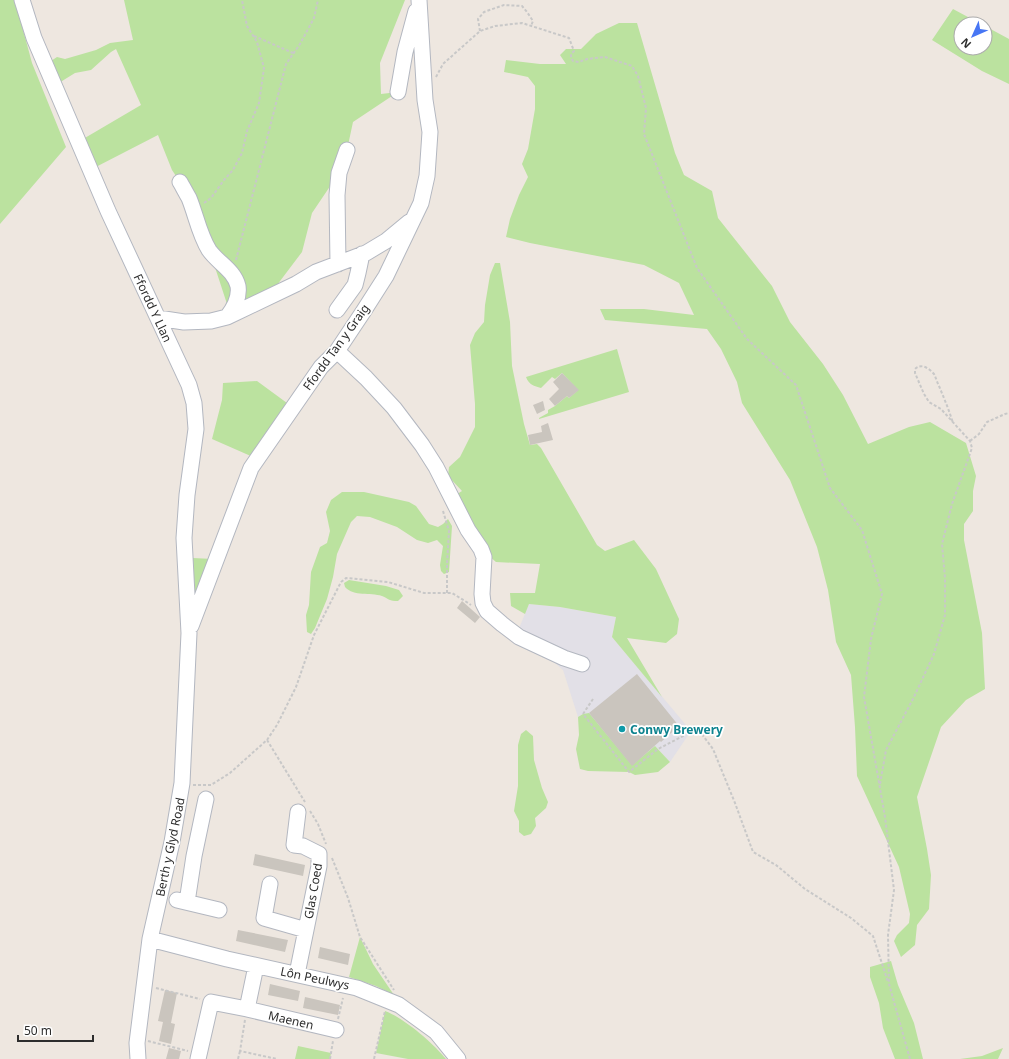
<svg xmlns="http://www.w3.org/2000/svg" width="1009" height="1059" viewBox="0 0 1009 1059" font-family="'Noto Sans',sans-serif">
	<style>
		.industrial { fill: #e2e0e7 }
		.green { fill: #bbe29f }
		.building { fill: #cac5be }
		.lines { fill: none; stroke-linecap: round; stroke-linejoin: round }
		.minor-casing { stroke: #b3b7c0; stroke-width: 17 }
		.path { stroke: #c8c8c8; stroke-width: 2; stroke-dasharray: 3 2; stroke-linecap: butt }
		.minor { stroke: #fff; stroke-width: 15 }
		.culture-dot { fill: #0f9aa8; stroke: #fff; stroke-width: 1.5 }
		.labels { text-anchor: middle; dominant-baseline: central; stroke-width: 3.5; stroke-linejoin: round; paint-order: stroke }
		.street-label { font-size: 12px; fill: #2d2d2d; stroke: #fff }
		.culture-label { font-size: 12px; font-weight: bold; fill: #0d838f; stroke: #fff; text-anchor: start }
	</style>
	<rect width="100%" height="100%" fill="#eee7e0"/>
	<path class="industrial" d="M529 604 560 607 616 617 612 637 691 731 670 762 658 749 629 772 583 714 578 717 563 670 555 663 513 643Z"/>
	<path class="green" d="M0 0H15L32 63 66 147 0 224Z
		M124 0H405L380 63 381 94 398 92 353 122 347 150 339 173 312 213 302 252 268 297 227 304 210 252 180 182 172 170 158 135 90 170 78 142 141 105 116 49 111 52 91 70 75 73 54 86 45 65 57 57 65 59 96 50 110 43 133 40Z
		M953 9 981 24H961V48H985V26L1009 39V84L982 71 932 40Z
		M619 23H637L675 153 684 175 712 191 718 218 772 286 790 322 823 364 843 395 868 444 909 427 930 422 966 443 976 476 973 491V511L964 524V540L982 633 985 689 966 700 941 727 917 797 927 849 931 875 929 909 917 925 915 945 901 957 894 941 897 935 909 923 910 914 899 867 857 776 855 727 851 675 836 642 828 590 817 547 790 480 742 403 737 382 721 349 707 329 605 320 600 309H644L694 315 679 283 644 265 530 243 506 237 510 219 519 195 528 177 522 164 528 149 535 109V86L528 77 504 72 506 60 540 64H566L560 55 566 49H581L596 34Z
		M495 263H500L510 322 512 366 524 424 530 445 537 444 541 448 597 545 605 551 634 540 656 569 679 619 677 634 666 643 627 638 662 697 612 637 616 617 560 607 529 604 525 614 511 606 510 593H535L540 564 496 562 481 549 451 498 462 491 448 476 449 467 460 457 475 427V404L470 345 475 333 484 322 485 305 490 275Z
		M617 349 629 392 539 419V418L548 413V410L555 406 567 396 569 398 578 390 562 373 555 379 552 377 541 388C534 386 529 385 526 377Z
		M257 381 287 403 253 457 212 439 222 400 223 383Z
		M342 492H364L409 502 416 506 429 524 438 527 443 524 448 519 452 526 449 572 444 574 441 571 440 565 443 546 437 540 428 543 417 540 397 527 370 517 357 516 351 522 337 554 333 577 327 599 315 628 311 634 307 632 306 615 309 605 311 572 320 547 327 543 330 531 326 512 331 500Z
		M193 558 213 559 195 598Z
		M349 580 386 586 399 590 403 596 398 601C389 601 389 599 382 596 370 592 354 597 345 587L344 583Z
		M589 713 632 765 655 746 670 762 658 772 635 775 629 772 588 771 580 769 576 749 579 735 578 717 583 714Z
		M526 730 533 736 534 760 542 788 548 802 546 808 535 818 536 826 531 834 524 836 519 832V821L514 811 518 786V745L521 734Z
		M360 937 373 964 394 995 376 986 349 977Z
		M891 961 898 985 914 1023 923 1059H895L883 1028 879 1003 870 977V967Z
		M385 1011C404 1018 433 1043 446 1059H408L376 1053Z
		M298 1046 331 1053 330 1059H295Z
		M1003 1048 998 1059H960L982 1056Z"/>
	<path class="building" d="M562 373 579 390 569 398 567 396 555 406 549 399 559 389 553 382Z
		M543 401 545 410 537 414 533 405Z
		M548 423 553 440 530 445 528 435 542 432 541 426Z
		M462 601 480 617 475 623 457 608Z
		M637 674 679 726 661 742 660 741 632 766 589 713Z
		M255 854 305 865 303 876 253 865Z
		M238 930 288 940 285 952 236 941Z
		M320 947 350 954 348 965 318 958Z
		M270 984 300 991 298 1001 268 995Z
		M165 990 177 993 171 1023 175 1024 171 1044 159 1041 163 1022 158 1021Z
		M305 997 340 1005 338 1015 303 1008Z
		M169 1048 181 1051 179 1059H166Z"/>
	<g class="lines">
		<g class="minor-casing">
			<path id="minor" d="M22 0 34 38 108 211 189 385 194 403 196 429 187 495 184 538 189 633 182 783 172 842 150 939 137 1043 138 1059
				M398 92 405 52 416 11
				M180 182C183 187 186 193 189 198 196 215 199 234 209 250 218 263 234 270 238 286 240 298 234 308 227 317
				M338 264 337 195 339 173 347 150
				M337 310 355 285 358 273 362 254
				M158 318 184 322 211 321 227 317 296 284 316 272 366 253 386 241 409 222
				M337 351 366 378 394 408 422 445 436 467 468 530 481 549 484 557 482 594 483 603 487 611 502 624 519 637 564 658 582 664
				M191 626 251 468 321 367 337 351 363 312 386 276 421 203 427 176 430 132 425 100 419 0
				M270 884 264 918 306 930
				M177 900 219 910
				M187 902 194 856 206 799
				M150 939 227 959 357 988 399 1005 436 1032 458 1059
				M297 974 319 866V854L303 846 294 845 298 812
				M247 1009 256 966
				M198 1059 211 1002 247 1009 336 1030"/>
		</g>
		<path class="path" d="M480 31 478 19 484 12 504 5 522 6 527 12 533 21 531 26
			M254 36 293 53
			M436 77 443 64 480 31 495 26 522 23 569 38 574 51 571 54V58L573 61 579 62 587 59 605 57 632 66 638 76 646 108 644 134 697 268 747 339 796 385 830 488 862 530 882 594 871 639 864 697 885 817 894 890 888 935 889 984 910 1059
			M204 203 211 198 224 180 233 170 242 153 247 131 259 103 264 68 257 42 247 26 242 0
			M236 260 286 64 300 44 314 18 318 0
			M970 441 979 434 987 422 1005 414 1009 413
			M443 511 449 531 447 564V593
			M593 699 583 714 629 772 658 749 683 736 695 725 713 749 735 803 753 852 776 865 805 889 851 918 873 936 888 982
			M267 740 305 802
			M880 784 886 750 913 699 934 654 945 615V578L942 544 952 504 972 448 970 441 941 409 929 402 924 394 915 373V369C921 363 929 368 934 374 936 378 937 382 939 386 944 398 949 410 953 423
			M193 785H211L230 773 267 740 277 725 296 687 314 635 341 582 346 578 388 582 424 593H452L465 601 471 605
			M310 811 318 824 326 844
			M332 858 348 898 360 937 394 990
			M156 988 200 999
			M338 1019 343 998
			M245 1020 240 1051 277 1059
			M148 1041 188 1051
			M238 1059 240 1051
			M330 1059 333 1041
			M374 1059 385 1011"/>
		<use href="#minor" class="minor"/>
	</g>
	<circle class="culture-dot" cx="622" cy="729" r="4"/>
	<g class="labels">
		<g class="street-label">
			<text transform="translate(153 308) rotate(65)">Ffordd Y Llan</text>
			<text transform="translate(336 347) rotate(-54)">Ffordd Tan y Graig</text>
			<text transform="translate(170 847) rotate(-78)">Berth y Glyd Road</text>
			<text transform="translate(313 891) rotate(-80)">Glas Coed</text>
			<text transform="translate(315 978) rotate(12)">Lôn Peulwys</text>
			<text transform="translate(291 1020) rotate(13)">Maenen</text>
		</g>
		<g class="culture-label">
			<text x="630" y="729">Conwy Brewery</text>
		</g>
	</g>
	<g transform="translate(973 36) rotate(225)"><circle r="19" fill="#ffffff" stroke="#ababab"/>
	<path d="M0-3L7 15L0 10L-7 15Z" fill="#4776f4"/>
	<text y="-6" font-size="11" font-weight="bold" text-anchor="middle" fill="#2d2d2d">N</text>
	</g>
	<path d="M18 1035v6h75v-6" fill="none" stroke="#2d2d2d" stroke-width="2"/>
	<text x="24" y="1035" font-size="12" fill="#2d2d2d" stroke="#ffffff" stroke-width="3" paint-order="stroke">50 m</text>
</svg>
